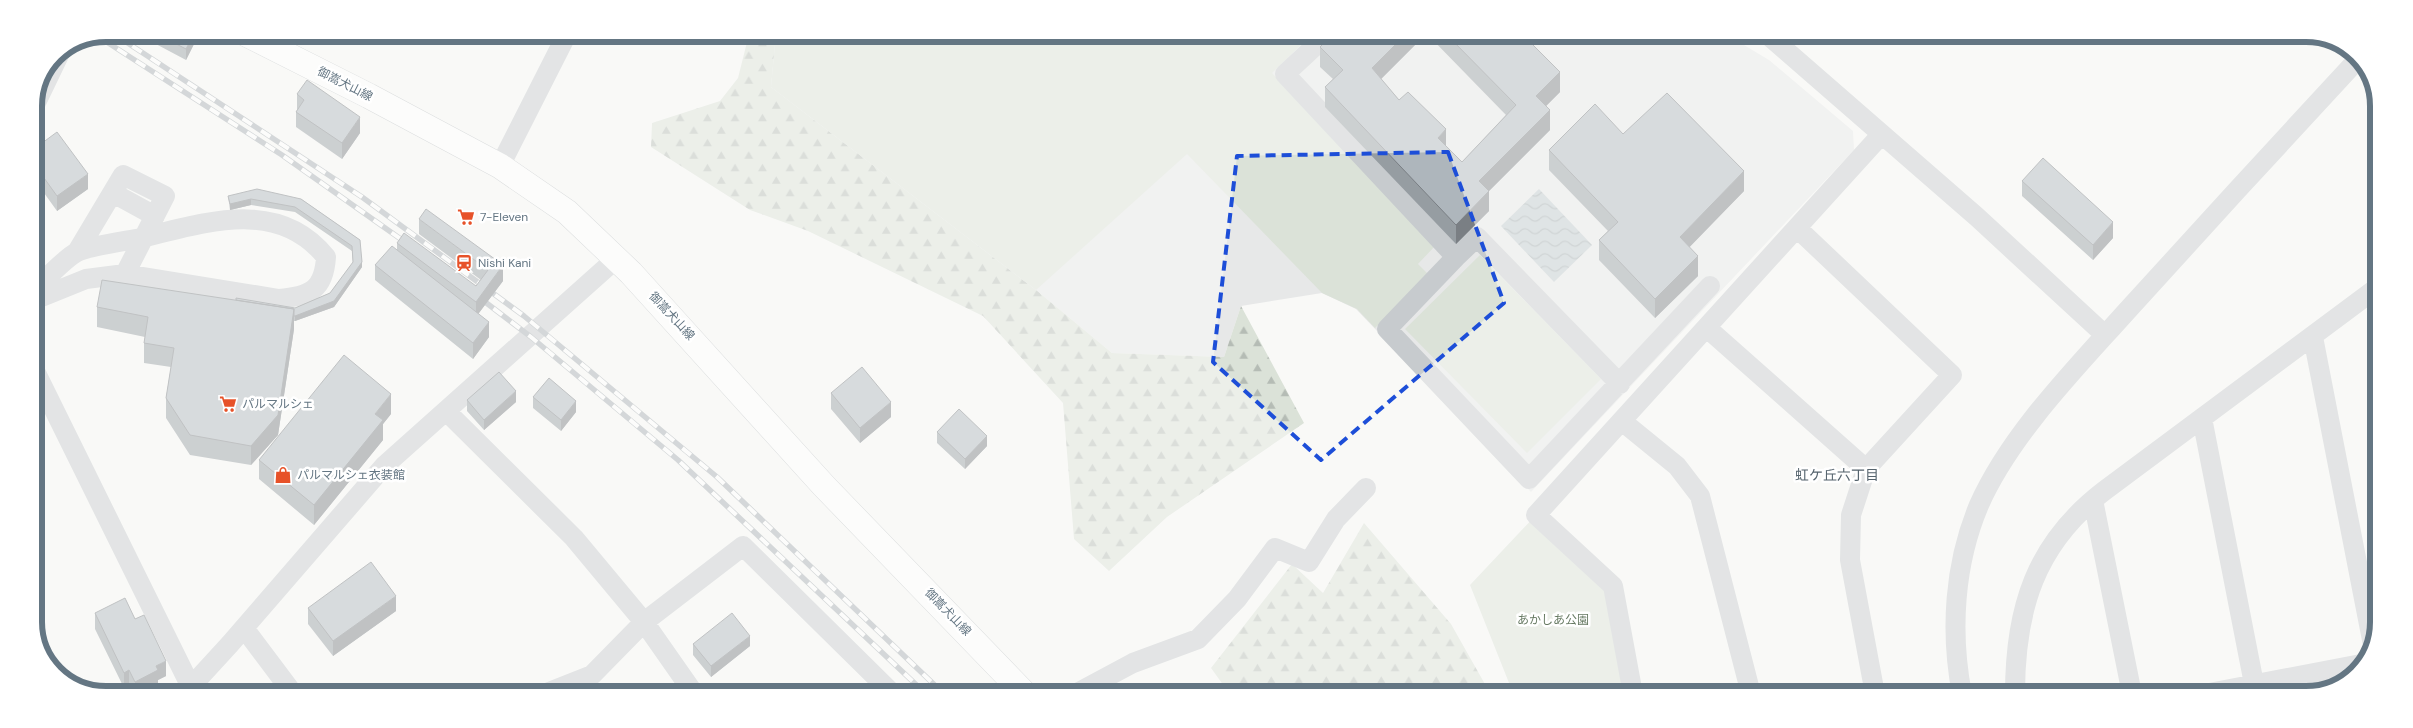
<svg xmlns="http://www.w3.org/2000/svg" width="2413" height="728" viewBox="0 0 2413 728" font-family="'DM Sans','Noto Sans JP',sans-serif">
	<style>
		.built { fill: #e7e8e8 }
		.forest { fill: url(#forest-firs) }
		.park { fill: #dbe2d8 }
		.water { fill: url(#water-waves) }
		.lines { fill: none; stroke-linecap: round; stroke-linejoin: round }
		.major-casing { stroke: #b8bdc0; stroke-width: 26 }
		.minor { stroke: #c7cbce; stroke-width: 20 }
		.major { stroke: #fff; stroke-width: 25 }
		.rail-casing { stroke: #a7aeb3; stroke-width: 5.5 }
		.rail { stroke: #fff; stroke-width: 4; stroke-dasharray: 11; stroke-linecap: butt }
		.wall { fill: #969da2 }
		.shaded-wall { fill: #7a7f84 }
		.building { fill: #aeb6bc; stroke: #7a7f84 }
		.marked { fill: none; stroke: #1d4ed8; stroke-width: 4; stroke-dasharray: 10 6; stroke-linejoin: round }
		.labels { text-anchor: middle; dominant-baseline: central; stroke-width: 5; stroke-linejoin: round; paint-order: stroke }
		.street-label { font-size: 12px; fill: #647683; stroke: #fff }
		.poi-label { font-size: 12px; fill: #647683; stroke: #fff; text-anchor: start }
		.park-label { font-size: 12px; fill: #677a63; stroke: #fff }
		.neighbourhood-label { font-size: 14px; fill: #56646e; stroke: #fff }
		.rim { fill: none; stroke: #647683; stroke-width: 6 }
	</style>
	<defs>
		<pattern id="forest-firs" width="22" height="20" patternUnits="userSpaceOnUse" patternTransform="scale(1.25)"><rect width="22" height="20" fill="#dbe2d8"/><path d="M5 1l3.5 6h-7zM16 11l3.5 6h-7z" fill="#b5bcb5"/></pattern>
		<pattern id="water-waves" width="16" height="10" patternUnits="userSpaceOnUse" patternTransform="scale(1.25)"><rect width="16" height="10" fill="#bfcace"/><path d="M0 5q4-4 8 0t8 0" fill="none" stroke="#9fa9ad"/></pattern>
	</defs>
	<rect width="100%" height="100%" fill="#f9f9f7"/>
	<path class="built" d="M776 34 1729 36 1769 60 1853 131 1854 150 1531 492 1356 309 1322 293 1241 306 1224 357 1112 353 1036 290 771 87Z"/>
	<path class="forest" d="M749 34H776L771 87 1036 290 1112 353 1224 357 1241 306 1304 423 1167 517 1109 571 1074 539 1063 403 983 316 808 231 750 210 651 147 652 123 720 101 738 78Z
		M1364 523 1451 624 1490 693H1229L1211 668 1292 564 1323 593Z"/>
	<path class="park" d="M776 34 1311 35 1272 73 1435 246 1418 264 1428 274 1375 328 1357 309 1322 293 1187 154 1036 290 771 87Z
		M1480 255 1601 379 1527 453 1405 329Z
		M1536 515 1613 586 1633 694 1513 693 1470 585Z"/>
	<path class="water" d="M1539 189 1592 245 1554 282 1501 226Z"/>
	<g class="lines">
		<g class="major-casing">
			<path id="major" d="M246 34 369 96 500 166 567 212 631 273 824 486 1024 693"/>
		</g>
		<path class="minor" d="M1327 35 1285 74 1456 257 1387 329 1529 479 1710 286
			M1769 36 1977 217 2105 335
			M34 107 60 53
			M500 166 567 34
			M113 193 155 216
			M1797 228 1952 375 1866 469 1851 515 1850 560 1875 694
			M77 252 123 175 165 196 125 274
			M1456 257 1477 237 1620 384
			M34 290C45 280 65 258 77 252 89 246 126 241 141 238 204 223 278 197 326 257 324 290 310 296 279 299L125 274 86 279 34 300
			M1707 328 1866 469
			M2313 337 2373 645
			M34 369 191 687
			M446 411 574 538 644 622 693 692
			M2202 418 2256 694
			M1623 422 1677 466 1700 496 1751 694
			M2093 500 2132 694
			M244 628 292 692
			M186 692 230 644 384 466 617 258
			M549 692 592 675 644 622 743 546 892 693
			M1077 693 1133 663 1198 639 1237 599 1275 548 1309 562 1336 519 1366 488
			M1633 694 1613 586 1536 515 1881 135
			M1962 694C1950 632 1954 564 1979 505 2010 435 2075 369 2126 312 2203 227 2281 142 2359 58
			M2015 694C2015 609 2035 544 2104 491L2378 287
			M2204 694 2361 664"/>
		<use href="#major" class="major"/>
		<g class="rail-casing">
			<path id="rail" d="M114 34 362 197 524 316 717 477 943 693
				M99 37 282 155 412 247
				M476 295 531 337 678 460 925 693"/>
		</g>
		<use href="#rail" class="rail"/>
	</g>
	<path class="wall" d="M137 34H199L186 60Z
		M1425 35 1381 79 1399 100 1462 162 1506 115 1428 35H1523L1560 92 1546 106 1550 130 1489 191V211L1456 244 1325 107V87L1333 79 1320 67V47Z
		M297 94 360 133 342 159 296 127V112L297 110Z
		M1623 134 1744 191 1689 247 1698 276 1655 318 1599 260V240L1608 231 1549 170V150Z
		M34 149 88 189 57 211 34 179Z
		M2022 181 2113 238 2093 260 2022 196Z
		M228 196 301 199 360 240 362 267 334 307 295 321H294V329L278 435 251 465 190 455 166 418V398L171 367 144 363V343L145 337 97 327V307L236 300 295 308 330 293 353 263 352 251 295 212 251 205 230 210Z
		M419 219 503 281 478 314 489 337 473 359 375 280V265L397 250V243L476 286 481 280 419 234Z
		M831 393 891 417 860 443 831 409Z
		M533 397 576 412 561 431 533 408Z
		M467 400 516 402 484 430 467 411Z
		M391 414 383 424V440L314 525 259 479V460Z
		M937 432 987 446 965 469 937 443Z
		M308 608 396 611 333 656 308 624Z
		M95 613 135 619 166 676 158 680V686L146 692H132L129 686 124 688 95 629Z
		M693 644 750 646 711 677 693 655Z"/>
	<path class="shaded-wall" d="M194 34H199L186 60V49Z
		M1405 35H1425L1372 88V68Z
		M1560 72V92L1536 116V96Z
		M1550 110V130L1479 201V181Z
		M360 117V133L342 159V143Z
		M1446 129V149L1438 138Z
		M1744 171V191L1680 257V237Z
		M88 174V189L57 211V196Z
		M1489 191V211L1456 244V225Z
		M251 199V205L230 210V204Z
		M2113 222V238L2093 260V245Z
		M1698 256V276L1655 318V299Z
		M362 262V267L334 307 295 321V316L334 301Z
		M503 265V281L476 317V302Z
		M294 309V329L278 435 251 465V446Z
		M489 322V337L473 359V343Z
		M516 391V402L484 430V420Z
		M391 394V414L383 424V440L314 525V505L375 414Z
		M576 401V412L561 431V420Z
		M891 402V417L860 443V428Z
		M987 436V446L965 469V459Z
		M396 596V611L333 656V641Z
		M750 636V646L711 677V666Z
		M166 661V676L158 680V686L146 692H135V682L156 666Z
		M129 670V686L124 688V673Z"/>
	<path class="building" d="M157 34H194L186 49Z
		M1332 35H1405L1372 68 1399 100 1408 92 1446 129 1438 138 1462 162 1516 105 1447 35H1523L1560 72 1536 96 1550 110 1479 181 1489 191 1456 225 1325 87 1343 70 1320 47Z
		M307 80 360 117 342 143 296 112 304 100 297 94Z
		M1667 93 1744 171 1680 237 1698 256 1655 299 1599 240 1618 222 1549 150 1595 104 1623 134Z
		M57 132 88 174 57 196 34 164V149Z
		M2043 158 2113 222 2093 245 2022 181Z
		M257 189 301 199 360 240 362 262 334 301 295 316H294V309L236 300V298L295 308 330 293 353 262 352 246 295 207 251 199 230 204 228 196Z
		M426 209 503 265 476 302 397 243 404 233 476 286 488 270 419 219Z
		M392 246 489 322 473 343 375 265Z
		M102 280 294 309 278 415 251 446 190 435 166 398 174 348 144 343 148 317 97 307Z
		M344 355 391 394 375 414 383 420 314 505 259 460Z
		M862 367 891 402 860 428 831 393Z
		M499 372 516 391 484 420 467 400Z
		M549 378 576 401 561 420 533 397Z
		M959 409 987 436 965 459 937 432Z
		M371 562 396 596 333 641 308 608Z
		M125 598 135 619 144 615 166 661 156 666 158 670 135 682 129 670 124 673 95 613Z
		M732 613 750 636 711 666 693 644Z"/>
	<path d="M0 0H2413V728H0ZM1448 152 1504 303 1321 460 1213 362 1237 156Z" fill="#f9f9f7" fill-opacity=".55" fill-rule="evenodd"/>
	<path class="marked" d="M1448 152 1504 303 1321 460 1213 362 1237 156Z"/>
	<defs>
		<g id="supermarket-bare" transform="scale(1.35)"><path d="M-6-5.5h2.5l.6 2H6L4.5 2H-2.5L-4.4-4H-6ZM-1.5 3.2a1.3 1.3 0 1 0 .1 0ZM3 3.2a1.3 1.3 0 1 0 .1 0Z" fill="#e75229" stroke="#fff" stroke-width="2.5" paint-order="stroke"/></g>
		<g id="station-bare" transform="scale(1.35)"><path d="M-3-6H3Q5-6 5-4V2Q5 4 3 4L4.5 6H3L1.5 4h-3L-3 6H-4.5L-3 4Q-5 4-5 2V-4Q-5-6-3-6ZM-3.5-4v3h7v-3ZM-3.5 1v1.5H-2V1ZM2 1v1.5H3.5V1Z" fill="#e75229" stroke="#fff" stroke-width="2.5" paint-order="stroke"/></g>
		<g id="shop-bare" transform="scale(1.35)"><path d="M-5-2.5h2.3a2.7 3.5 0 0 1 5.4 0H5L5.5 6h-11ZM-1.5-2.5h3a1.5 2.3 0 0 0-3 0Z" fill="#e75229" stroke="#fff" stroke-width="2.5" paint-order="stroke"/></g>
	</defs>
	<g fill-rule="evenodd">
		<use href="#supermarket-bare" x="466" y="217"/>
		<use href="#station-bare" x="464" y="263"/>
		<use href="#supermarket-bare" x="228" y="404"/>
		<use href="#shop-bare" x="283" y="475"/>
	</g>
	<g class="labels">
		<g class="street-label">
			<text transform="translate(345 84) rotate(27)">御嵩犬山線</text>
			<text transform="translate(672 316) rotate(47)">御嵩犬山線</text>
			<text transform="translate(948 612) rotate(46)">御嵩犬山線</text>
		</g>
		<g class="poi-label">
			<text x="480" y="217">7-Eleven</text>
			<text x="478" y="263">Nishi Kani</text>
			<text x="242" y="404">パルマルシェ</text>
			<text x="297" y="475">パルマルシェ衣装館</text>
		</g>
		<g class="park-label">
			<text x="1553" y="620">あかしあ公園</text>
		</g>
		<g class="neighbourhood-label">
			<text x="1837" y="475">虹ケ丘六丁目</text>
		</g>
	</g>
	<path d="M0 0H2413V728H0ZM106 42H2306A64 64 0 0 1 2370 106V622A64 64 0 0 1 2306 686H106A64 64 0 0 1 42 622V106A64 64 0 0 1 106 42Z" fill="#fff" fill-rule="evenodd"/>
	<path class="rim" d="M106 42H2306A64 64 0 0 1 2370 106V622A64 64 0 0 1 2306 686H106A64 64 0 0 1 42 622V106A64 64 0 0 1 106 42Z"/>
</svg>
